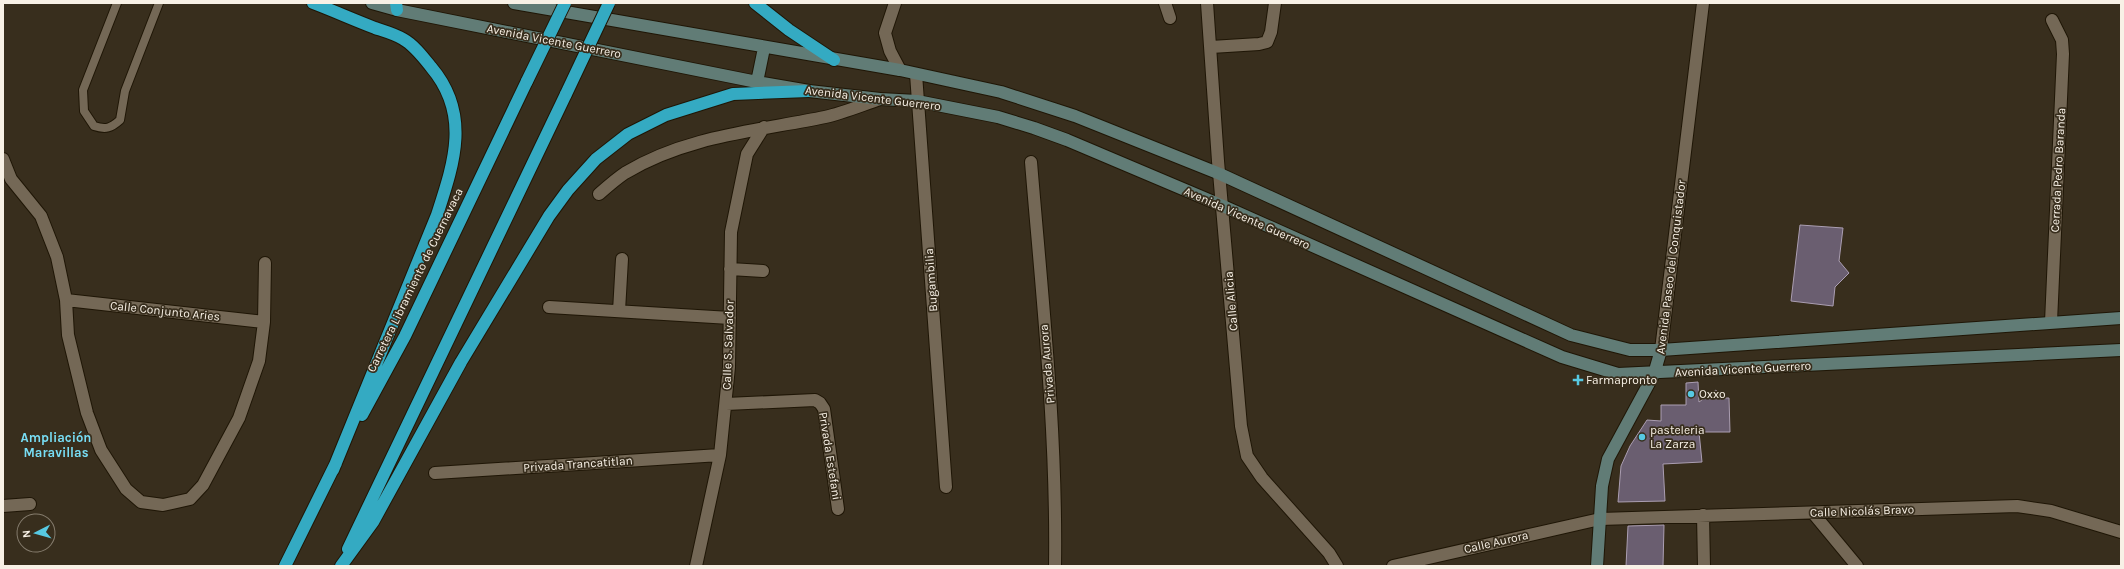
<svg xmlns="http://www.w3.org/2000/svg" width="2124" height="569" viewBox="0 0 2124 569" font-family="Karla,sans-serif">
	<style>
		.building { fill: #6a5e70; stroke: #ab9eb2 }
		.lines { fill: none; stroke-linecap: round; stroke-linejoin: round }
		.lane-casing { stroke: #1f1606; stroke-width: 10 }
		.street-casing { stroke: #1f1606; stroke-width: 14 }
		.secondary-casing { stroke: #1f1606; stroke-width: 14 }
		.highway-casing { stroke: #1f1606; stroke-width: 14 }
		.lane { stroke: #746856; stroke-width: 8 }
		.street { stroke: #746856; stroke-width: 12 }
		.secondary { stroke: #617c76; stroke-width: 12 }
		.highway { stroke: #34aac2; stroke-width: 12 }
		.highway-bridge-casing { stroke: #1f1606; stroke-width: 14; stroke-linecap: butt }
		.highway-bridge { stroke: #34aac2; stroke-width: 12 }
		.poi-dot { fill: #57c9e2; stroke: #382e1d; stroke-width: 1.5 }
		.labels { text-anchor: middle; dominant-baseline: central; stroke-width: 3.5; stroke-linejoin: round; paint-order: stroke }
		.street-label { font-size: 12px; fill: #f8f1e6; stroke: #382e1d }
		.poi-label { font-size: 12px; fill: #f8f1e6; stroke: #382e1d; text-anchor: start }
		.neighbourhood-label { font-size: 13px; font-weight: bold; fill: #78def5; stroke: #382e1d }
	</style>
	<rect width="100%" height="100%" fill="#382e1d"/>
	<path class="building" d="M1800 225 1843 228 1839 261 1849 273 1835 287 1833 306 1791 301Z
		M1698 382 1699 402 1716 390 1721 398H1729L1730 432H1699L1702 462 1663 464 1665 501 1618 502 1621 466 1630 446 1647 420 1661 421V405H1686V383Z
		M1664 525 1663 566H1626L1628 526Z"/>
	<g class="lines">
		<g class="lane-casing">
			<path id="lane" d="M117 3 83 90 84 111 94 126C106 130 111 128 120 120L125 91 159 3"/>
		</g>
		<g class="street-casing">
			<path id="street" d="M895 3 885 33 890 51 900 70
				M1165 3 1170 18
				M1207 3 1218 161 1241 426 1247 456 1262 478 1329 553 1337 566
				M1211 47 1259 44 1267 42 1271 32 1275 3
				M916 74 946 487
				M3 159 11 179 41 216 57 257 66 300 68 335 87 413 101 450 126 489 141 502 163 505 190 499 203 485 239 418 259 361 264 322 265 263
				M1031 162C1042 296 1057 431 1055 566
				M599 194C607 187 616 179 625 173 686 136 757 131 825 117 843 113 862 105 880 99
				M730 269 763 271
				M66 300 264 322
				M549 307 730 318
				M619 311 622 259
				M2051 322 2063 54 2062 40 2052 20
				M1661 350 1703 3
				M726 404 815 400 820 403 824 409 838 509
				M435 473 720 455
				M3 506 30 504
				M1813 513 1857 566
				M1703 515 1704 566
				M696 566 720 455 729 367 731 232 747 154 764 127
				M1393 566 1600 519 2017 506 2051 511 2121 532"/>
		</g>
		<g class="secondary-casing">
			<path id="secondary" d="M372 3 397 10 757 82 809 91 880 99 917 101 998 117 1034 128 1067 140 1223 206 1562 357 1618 374 2121 350
				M514 3 900 70 1001 92 1075 116 1220 174 1571 335 1630 350H1661L2121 318
				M757 82 764 48
				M1597 566 1602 486 1608 459 1654 374 1661 350"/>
		</g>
		<g class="highway-casing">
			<path id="highway" d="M313 3C334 11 354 20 375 28 384 31 395 34 403 39 414 45 423 57 431 67 471 114 454 163 437 215L333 470
				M396 3 397 10
				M755 3 789 30 834 60
				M362 415 405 336 527 81
				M348 549 566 94
				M285 566 336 463
				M341 566 373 522 461 362 549 216 568 190 596 159 628 134 666 115 733 94 809 91"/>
		</g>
		<use href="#lane" class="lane"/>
		<use href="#street" class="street"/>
		<use href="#secondary" class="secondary"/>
		<use href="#highway" class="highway"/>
		<g class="highway-bridge-casing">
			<path id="highway-bridge" d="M527 81 565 3
				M566 94 609 3"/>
		</g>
		<use href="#highway-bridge" class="highway-bridge"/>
	</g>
	<g class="poi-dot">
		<path d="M1576 374h4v4h4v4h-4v4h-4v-4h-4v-4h4z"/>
		<circle cx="1691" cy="394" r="4"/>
		<circle cx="1642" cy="437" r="4"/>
	</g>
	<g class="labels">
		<g class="street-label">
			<text transform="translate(554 41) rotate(11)">Avenida Vicente Guerrero</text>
			<text transform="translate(873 98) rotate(7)">Avenida Vicente Guerrero</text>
			<text transform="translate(2058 170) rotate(-87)">Cerrada Pedro Baranda</text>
			<text transform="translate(1247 218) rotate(24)">Avenida Vicente Guerrero</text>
			<text transform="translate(1671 267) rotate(-83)">Avenida Paseo del Conquistador</text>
			<text transform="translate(415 280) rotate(-64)">Carretera Libramiento de Cuernavaca</text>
			<text transform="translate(931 280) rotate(-94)">Bugambilia</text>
			<text transform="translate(1231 301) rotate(-95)">Calle Alicia</text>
			<text transform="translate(165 311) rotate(6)">Calle Conjunto Aries</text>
			<text transform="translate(728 345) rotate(-88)">Calle S. Salvador</text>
			<text transform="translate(1047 364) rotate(-95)">Privada Aurora</text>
			<text transform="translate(1743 369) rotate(-3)">Avenida Vicente Guerrero</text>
			<text transform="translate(830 456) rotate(81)">Privada Estefani</text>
			<text transform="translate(578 464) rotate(-4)">Privada Trancatitlan</text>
			<text transform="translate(1862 511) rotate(-2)">Calle Nicolás Bravo</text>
			<text transform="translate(1496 542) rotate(-13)">Calle Aurora</text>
		</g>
		<g class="poi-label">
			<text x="1586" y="380">Farmapronto</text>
			<text x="1699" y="394">Oxxo</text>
			<text x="1650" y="430">pasteleria<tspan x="1650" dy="14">La Zarza</tspan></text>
		</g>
		<g class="neighbourhood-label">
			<text x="56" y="437">Ampliación<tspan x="56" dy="15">Maravillas</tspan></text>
		</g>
	</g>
	<rect width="2124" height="569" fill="none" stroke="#f8f1e6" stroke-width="8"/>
	<g transform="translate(36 533) rotate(264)"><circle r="19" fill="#382e1d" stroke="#857c6d"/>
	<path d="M0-3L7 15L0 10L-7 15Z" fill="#57c9e2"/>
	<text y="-6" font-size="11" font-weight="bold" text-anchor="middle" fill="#f8f1e6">N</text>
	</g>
</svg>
